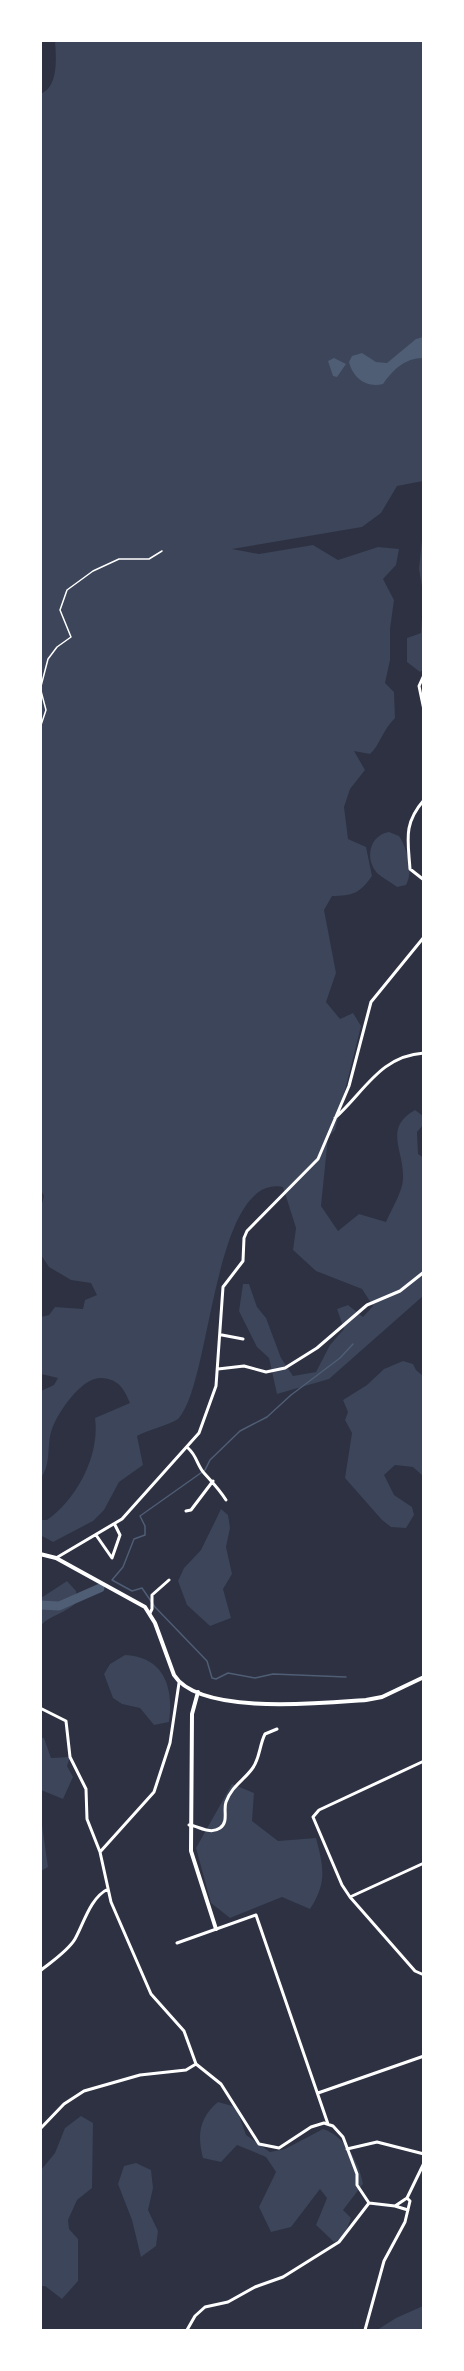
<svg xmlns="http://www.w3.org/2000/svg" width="464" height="2371" viewBox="0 0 464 2371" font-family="Ubuntu,sans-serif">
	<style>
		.green { fill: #3c4559 }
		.water { fill: #4f5d75 }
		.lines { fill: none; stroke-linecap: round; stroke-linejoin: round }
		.stream { stroke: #4f5d75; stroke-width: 1.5 }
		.river { stroke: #4f5d75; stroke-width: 9 }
		.path { stroke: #fff; stroke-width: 1.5 }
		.minor { stroke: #fff; stroke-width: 3 }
		.tertiary { stroke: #fff; stroke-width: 4 }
	</style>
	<rect width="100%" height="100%" fill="#2d3142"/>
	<path class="green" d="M55 41H423V481L397 486 381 513 362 527 232 549 259 554 313 545 338 560 378 547 399 549 396 565 383 579 394 600 390 629V660L385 683 394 692 395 718C382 731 380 745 370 754L354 751 365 770 350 789 344 807 348 839 366 847 372 876C360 893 353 896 332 896L324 910 336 973 326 1002 340 1019 353 1013 361 1026 335 1130 328 1137 321 1206 338 1231 359 1214 386 1222C391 1210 403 1191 403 1178 404 1150 383 1128 415 1110L423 1116V1125L417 1132 418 1154 424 1158 423 1296 329 1379 277 1394 269 1358 257 1347 239 1311 243 1284H249L257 1307 266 1318 281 1358 293 1376 316 1372 330 1345 344 1329 337 1309 348 1305 363 1317 373 1306 362 1289 316 1271 293 1250 296 1228 283 1187C213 1173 212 1380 179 1418 173 1424 147 1430 137 1436L143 1465 119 1482 104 1510 93 1521 53 1542 42 1536 41 1520H47C77 1499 100 1455 95 1418L130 1403C124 1389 119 1379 101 1378 82 1377 58 1412 52 1429 46 1446 52 1462 41 1478V1391L54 1385 58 1378 41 1374V1317L49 1315 55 1307 83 1309 85 1300 97 1295 91 1283 71 1280 49 1267 41 1255V1207L44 1196 41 1190 40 94C59 88 56 57 55 41Z
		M423 530H424L423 592 419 569Z
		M423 601V670L420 672 407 662V638L421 633Z
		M389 832 399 836C407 848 414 871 406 885L397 887C391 882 382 878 377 873 364 858 370 835 389 832Z
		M403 1361 413 1364 416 1370 423 1376V1476L413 1467 395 1465 384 1475 394 1495 412 1507 414 1515 406 1528 391 1527 382 1520 345 1478 352 1433 345 1420 348 1412 343 1400 367 1385 384 1369Z
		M221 1509 228 1515 230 1528 226 1547 232 1574 223 1589 231 1618 210 1626 187 1605 178 1581 184 1568 201 1550Z
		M67 1581 76 1591 77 1602C66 1613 51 1615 41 1625V1598Z
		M125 1655C164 1657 174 1687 169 1722L154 1725 140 1708 122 1704 113 1698 104 1674 110 1664Z
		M40 1738H44L51 1758 70 1757 67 1766 73 1777 63 1799 41 1790Z
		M232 1784 254 1793 252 1821 278 1841 316 1838C324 1868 327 1883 310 1909L282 1897 230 1918 211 1903 196 1848Z
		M41 1818 48 1867 41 1871 40 1818Z
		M218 2102 236 2107 246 2135 270 2152 285 2149 323 2129C345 2136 359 2162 363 2184L343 2210 351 2218 343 2239 334 2242 316 2225 327 2198 320 2189 291 2227 271 2232 259 2207 276 2172 266 2157 237 2145 221 2162 203 2158C197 2135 199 2118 218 2102Z
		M81 2116 93 2123 92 2188 77 2200 68 2220 69 2229 78 2239V2281L62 2299 45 2286H41V2170L55 2153 65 2128Z
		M136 2163 151 2170 153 2188 148 2210 158 2231 156 2246 141 2257 132 2220 118 2184 124 2166Z
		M423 2306V2330H377L396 2318Z"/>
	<path class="water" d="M423 337V358C405 358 393 370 383 384 366 388 353 378 349 362L352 356 362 353 376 362 387 363 416 339Z
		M334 358 346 364 337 377 333 376 328 361Z"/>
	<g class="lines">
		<path class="stream" d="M346 1677 273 1674 255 1678 228 1673 216 1679 212 1678 207 1661 155 1607 142 1588 132 1591 112 1580 123 1567 134 1539 145 1535V1526L140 1516 205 1470 210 1460 240 1431 267 1417 291 1395 340 1358 353 1344"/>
		<path class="river" d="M40 1605 59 1606 100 1588"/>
		<path class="path" d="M40 690 48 659 57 647 71 637 60 610 67 590 93 571 119 559H149L162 551
			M40 728 46 710 41 691"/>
		<path class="minor" d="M424 675 419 686 424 710
			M424 800C403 824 408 840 410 869L424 880
			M335 1118C365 1091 380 1056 424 1053
			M222 1335 243 1339
			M218 1369 244 1366 266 1372 285 1368 317 1348 367 1305 400 1291 424 1272
			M188 1448C197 1456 197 1465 204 1473 212 1482 219 1489 226 1500
			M186 1511 191 1510 213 1481
			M96 1535 112 1558 120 1535 115 1525
			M56 1558 122 1519 199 1433 216 1386 223 1287 243 1261 244 1238 247 1231 318 1159 349 1086 371 1002 424 937
			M150 1613 152 1609V1595L169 1580
			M40 1708 66 1721 70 1757 86 1789 87 1819 100 1852 111 1902 151 1994 184 2031 196 2064 221 2084 259 2144 279 2148 311 2127 324 2123 333 2126 343 2137 357 2174V2185L369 2203 395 2206 407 2198 424 2163
			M424 1761 319 1810 313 1817 342 1885 350 1897 415 1971 424 1975
			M189 1825C199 1826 210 1835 220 1828 229 1822 223 1810 226 1802 232 1786 243 1781 252 1769 260 1759 259 1746 265 1734L277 1729
			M100 1852 154 1792 170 1743 179 1683
			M350 1897 424 1863
			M177 1943 256 1915 328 2124
			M40 1971C51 1962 68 1951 75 1939 84 1923 90 1898 108 1889
			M318 2093 424 2056
			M40 2129 64 2104 84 2091 140 2075 186 2070 196 2064
			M347 2149 377 2142 424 2154
			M395 2206 408 2210
			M187 2330 195 2316 205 2307 228 2302 255 2287 283 2277 339 2242 369 2203
			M365 2330 384 2261 405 2222 410 2201 407 2198"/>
		<path class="tertiary" d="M40 1554 56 1558 145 1607 155 1623 174 1675C200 1716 323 1703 366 1700L382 1697 424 1677
			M198 1692 192 1714 191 1851 216 1929"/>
	</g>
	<rect width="464" height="2371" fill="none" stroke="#ffffff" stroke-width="84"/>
</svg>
